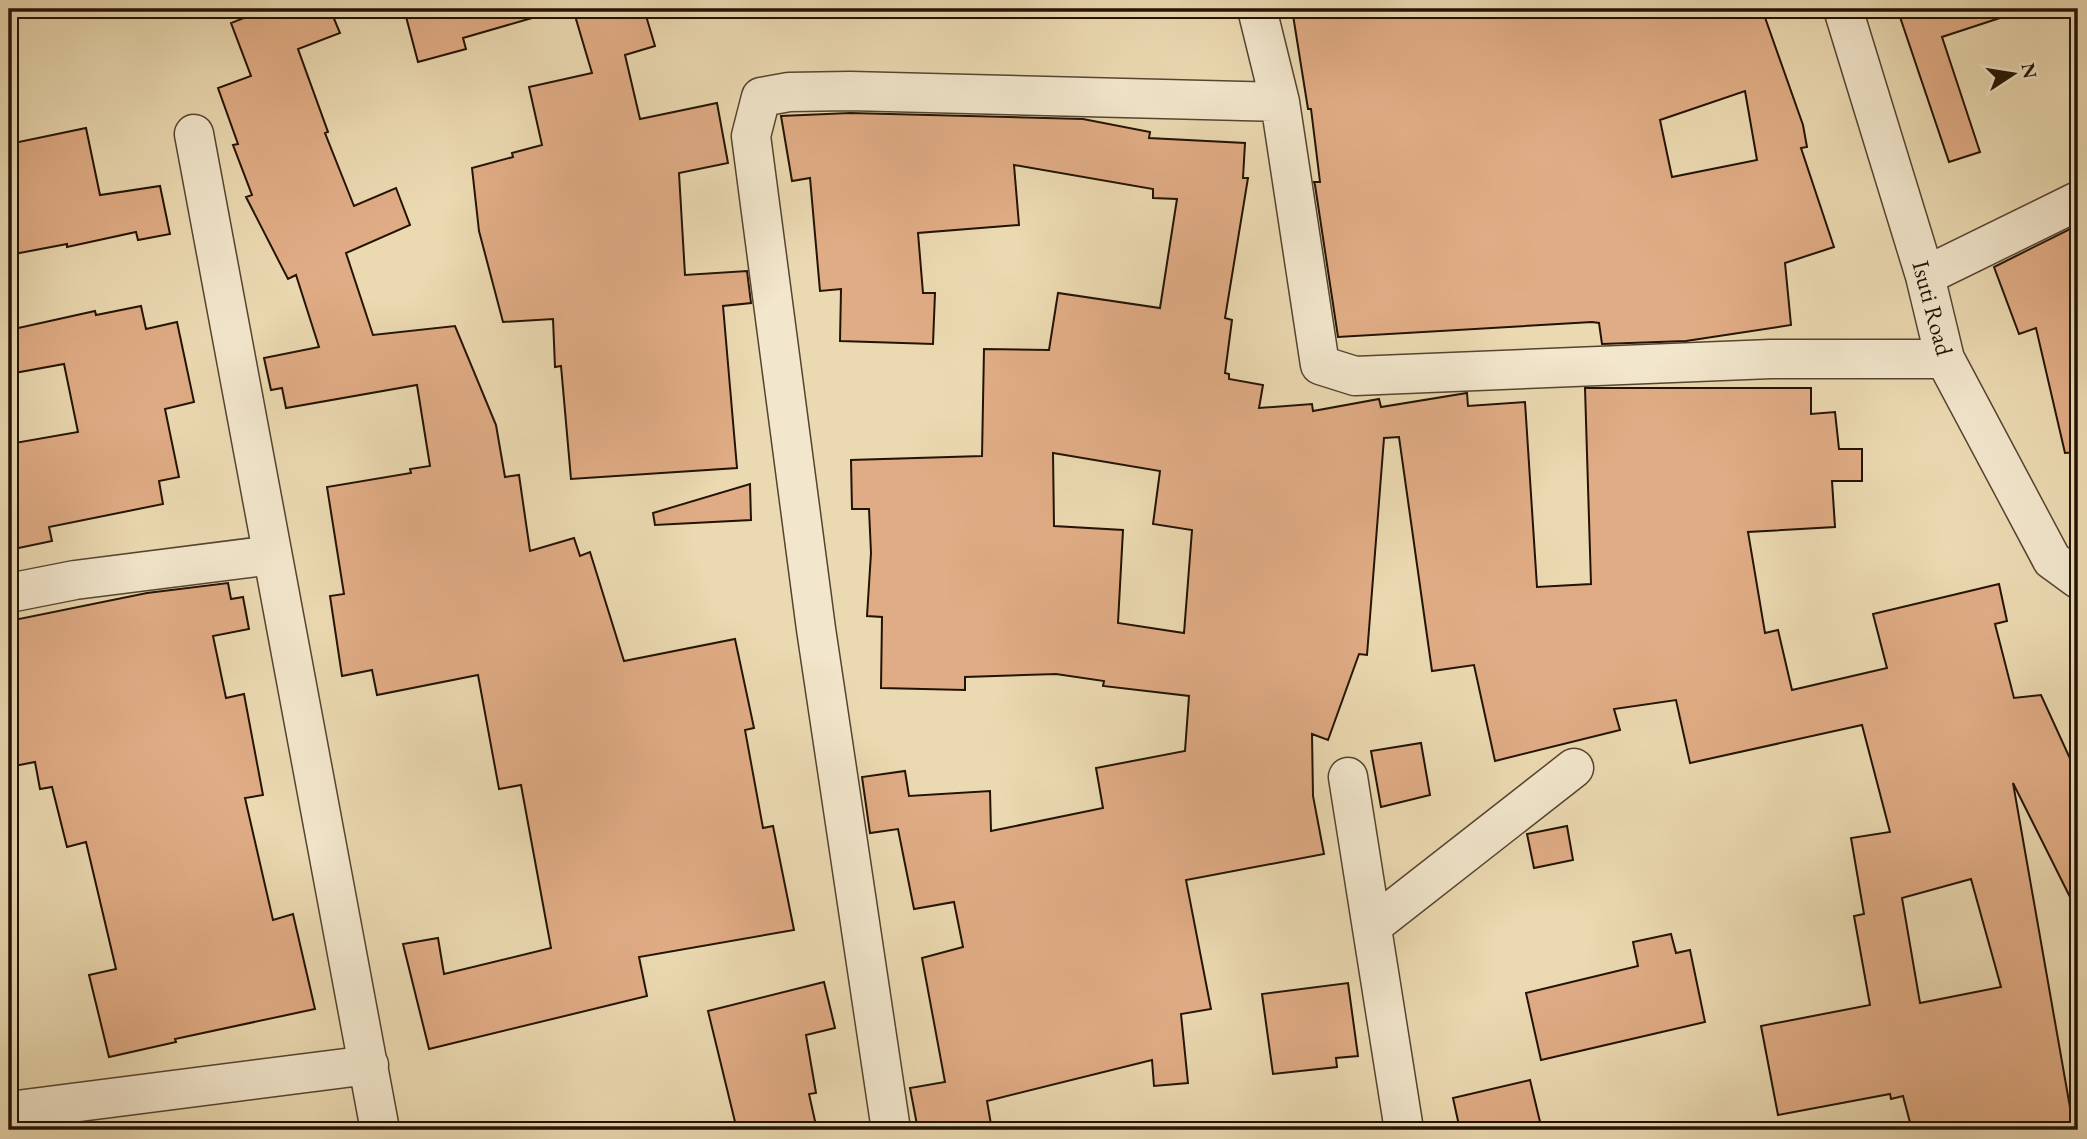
<svg xmlns="http://www.w3.org/2000/svg" width="2087" height="1139" viewBox="0 0 2087 1139" font-family="'EB Garamond',serif">
	<style>
		.building { fill: #e0ac85; stroke: #231305; stroke-width: 2; fill-rule: evenodd }
		.lines { fill: none; stroke-linecap: round; stroke-linejoin: round }
		.minor-casing { stroke: #554430; stroke-width: 41 }
		.minor { stroke: #f2e6cc; stroke-width: 38 }
		.labels { text-anchor: middle; dominant-baseline: central; stroke-width: 6; stroke-linejoin: round; paint-order: stroke }
		.street-label { font-size: 24px; fill: #231305; stroke: #f2e6cc }
	</style>
	<rect width="100%" height="100%" fill="#ebd9b1"/>
	<filter id="stains"><feTurbulence type="fractalNoise" baseFrequency=".00286" numOctaves="4"/><feColorMatrix values="0 0 0 0 .2 0 0 0 0 .09 0 0 0 0 .02 0 0 0 .5 -.17"/></filter>
	<radialGradient id="worn" r=".72"><stop offset=".6" stop-color="#630" stop-opacity="0"/><stop offset="1" stop-color="#630" stop-opacity=".3"/></radialGradient>
	<path class="building" d="M267 9H330L340 33 298 49 328 132 325 133 354 206 396 188 410 225 346 253 373 335 455 326 496 425 505 477 519 475 530 551 574 538 580 556 590 552 624 661 735 639 754 728 745 730 763 828 773 826 794 930 639 957 647 996 429 1049 403 944 438 938 444 974 551 948 521 785 499 789 478 675 377 695 372 670 342 676 330 596 344 594 327 487 411 473 410 469 430 466 417 385 286 408 282 388 271 390 264 358 319 347 296 275 288 279 246 197 252 195 233 145 238 144 218 88 251 76 231 23Z
		M404 9H531L532 18 463 38 466 49 418 62Z
		M573 9H644L655 46 625 55 640 119 717 103 728 163 679 173 685 275 747 271 751 303 723 306 737 468 571 479 561 366 555 367 553 319 503 322 479 231 472 168 513 157 512 153 542 145 529 87 592 73Z
		M1292 9H1762L1803 125 1807 147 1801 148 1834 247 1785 263 1791 325 1686 341 1602 344 1599 323 1592 322 1338 337 1315 185 1314 182H1320L1311 109H1308ZM1745 91 1757 160 1672 177 1660 120Z
		M1926 9H2008L2009 15 1942 37 1980 152 1949 162 1900 17Z
		M850 113 1083 119 1150 132 1149 138 1245 143 1243 178H1248L1225 318 1232 320 1225 373 1229 374V379L1263 385 1259 408 1312 404 1313 411 1379 399 1381 407 1467 393 1468 406 1525 402 1537 587 1591 584 1585 388H1811V414L1835 412 1839 449H1862V481H1832L1835 527 1748 532 1765 633 1778 630 1792 690 1887 668 1873 614 1999 584 2007 621 1995 624 2014 698 2041 695 2078 776V913L2013 783 2074 1130H1912L1903 1096 1891 1099 1890 1094 1778 1115 1761 1026 1870 1005 1854 916 1864 914 1851 838 1890 832 1862 725 1690 763 1676 700 1614 709 1620 730 1495 761 1474 665 1432 671 1399 437 1384 438 1367 655 1359 654 1328 740 1312 734 1313 796 1324 854 1186 880 1211 1009 1181 1014 1188 1083 1154 1086 1152 1060 987 1101 992 1130H918L910 1088 945 1082 922 958 963 947 954 902 914 909 898 829 870 833 862 777 905 771 909 796 990 791 991 831 1103 808 1096 768 1185 751 1189 696 1103 686 1104 681 1056 674 965 677V690L881 688 882 617 867 616 871 553 869 509H852L851 460 982 456 984 349 1049 350 1058 293 1160 308 1177 199 1153 198V189L1014 165 1019 225 918 233 923 293H935L933 344 840 341 841 289 820 291 810 178 792 181 781 116ZM1053 453 1160 471 1153 524 1192 530 1184 633 1118 623 1123 530 1054 526ZM1971 879 2001 987 1920 1003 1902 898Z
		M86 128 100 195 160 186 170 234 138 240 136 232 67 247V244L9 255V144Z
		M2078 225V452L2065 453 2036 328 2019 334 1994 267Z
		M141 306 146 329 177 322 194 402 165 409 179 477 159 481 163 504 49 527 52 541 9 550V444L78 432 64 364 9 374V330L95 311 96 315Z
		M750 484 751 520 655 525 653 513Z
		M228 583 231 599 243 597 249 629 213 636 226 698 244 694 263 795 245 798 273 920 293 914 315 1009 175 1039 176 1042 109 1057 89 975 116 969 86 842 67 847 52 787 40 789 35 762 9 767V621L147 593Z
		M1421 743 1430 795 1381 807 1371 751Z
		M1567 826 1573 860 1534 868 1527 834Z
		M1671 934 1676 953 1690 950 1705 1022 1541 1060 1526 993 1638 966 1633 942Z
		M824 982 835 1028 806 1035 816 1093 809 1094 817 1130H737L708 1011Z
		M1348 983 1358 1056 1336 1058 1337 1067 1273 1074 1262 994Z
		M1530 1080 1542 1130H1460L1453 1098Z"/>
	<g class="lines">
		<g class="minor-casing">
			<path id="minor" d="M1257 9 1280 102 1320 365 1355 376 1771 359H1945
				M1843 9 1925 276 1945 359 2052 560 2078 579
				M194 134 380 1130
				M1925 276 2078 201
				M9 593 75 580 272 555
				M1348 777 1404 1130
				M1372 926 1574 768
				M9 1111 369 1065
				M891 1130 816 629 751 136 761 97 789 92 850 91 1280 102"/>
		</g>
		<use href="#minor" class="minor"/>
	</g>
	<g class="labels">
		<g class="street-label">
			<text transform="translate(1933 308) rotate(75)">Isuti Road</text>
		</g>
	</g>
	<rect width="2087" height="1139" fill="none" stroke="#ebd9b1" stroke-width="35"/>
	<rect x="10" y="10" width="2066" height="1118" fill="none" stroke="#231305" stroke-width="3.5"/>
	<rect x="18" y="18" width="2052" height="1104" fill="none" stroke="#231305" stroke-width="2"/>
	<g transform="translate(2013 74) rotate(78)" stroke="#f2e6cc" stroke-width="5" paint-order="stroke">
	<path d="M0-5L12 26L0 18L-12 26Z" fill="#231305"/>
	<text y="-10" font-size="19" font-weight="bold" text-anchor="middle" fill="#231305">N</text>
	</g>
	<rect width="100%" height="100%" filter="url(#stains)"/>
	<rect width="100%" height="100%" fill="url(#worn)"/>
</svg>
